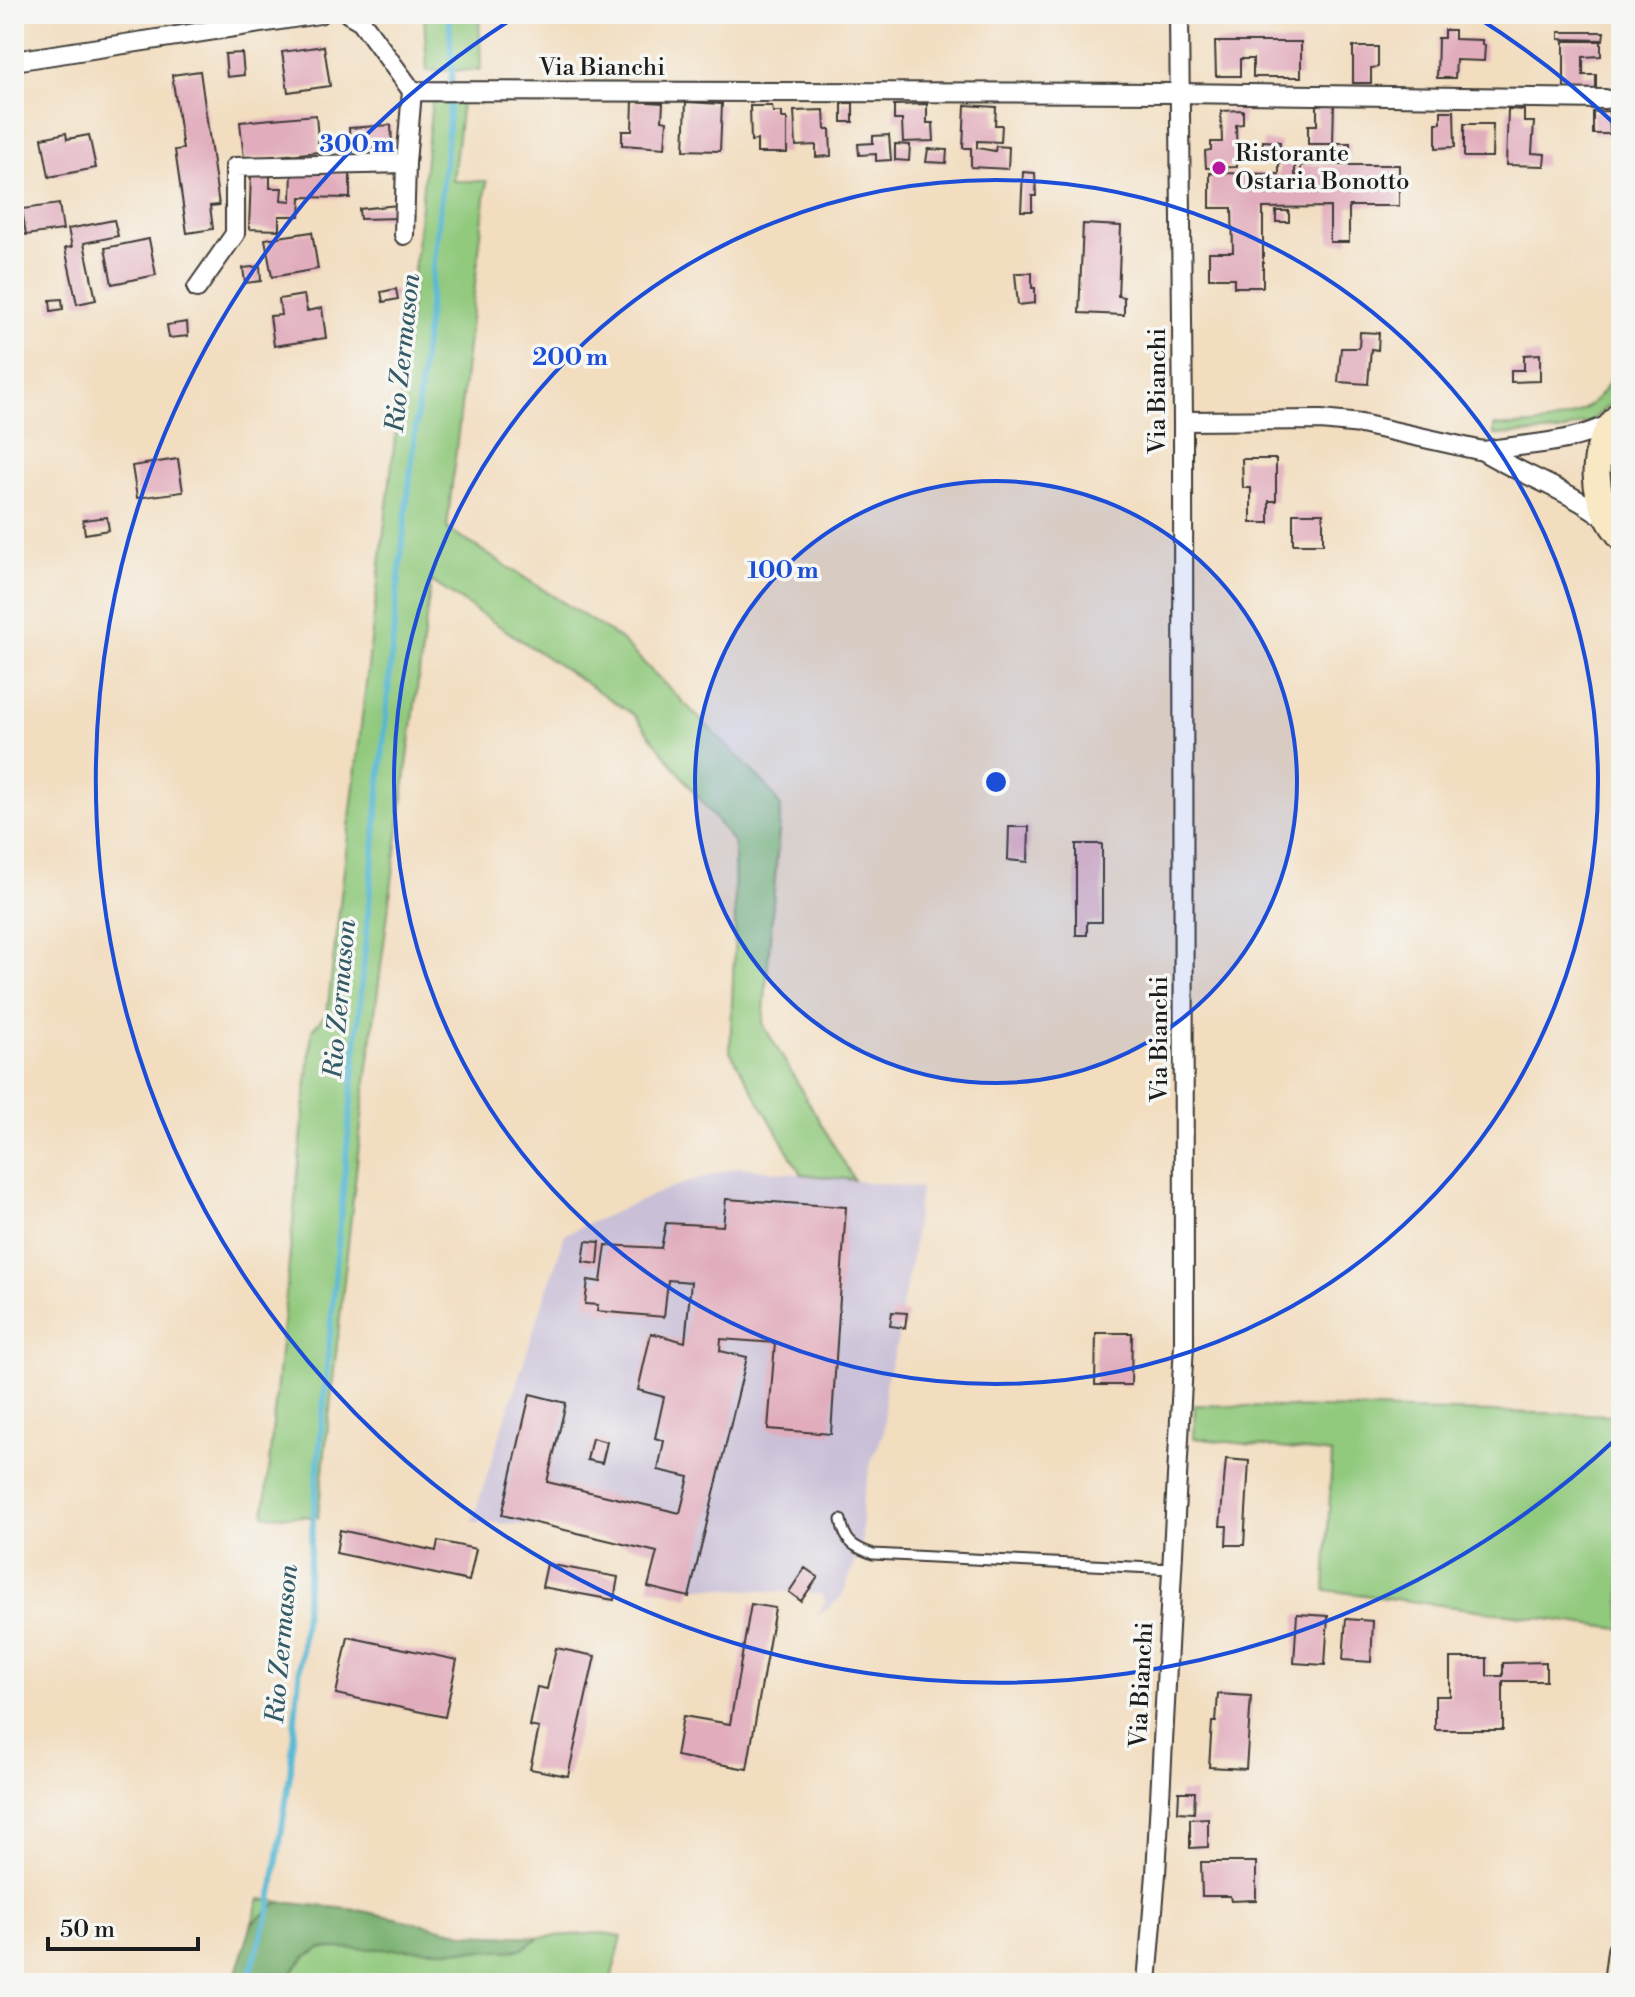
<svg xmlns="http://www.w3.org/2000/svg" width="1635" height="1997" viewBox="0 0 1635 1997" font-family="'Libre Bodoni',serif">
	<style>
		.industrial { fill: #c9bfd7 }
		.green { fill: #91c97d; stroke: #56724c; stroke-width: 2 }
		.forest { fill: #74ad6c; stroke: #486444; stroke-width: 2 }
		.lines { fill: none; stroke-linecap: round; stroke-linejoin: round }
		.stream { stroke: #55b7d4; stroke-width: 6 }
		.building { fill: #e1acbc }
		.lane-casing { stroke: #3c3934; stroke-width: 13 }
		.street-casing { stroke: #3c3934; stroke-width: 22 }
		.secondary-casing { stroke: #3c3934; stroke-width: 30 }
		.lane { stroke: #fff; stroke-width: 9 }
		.street { stroke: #fff; stroke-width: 18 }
		.secondary { stroke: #f8e8c3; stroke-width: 26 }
		.ring { fill: none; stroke: #1d4ed8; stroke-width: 4 }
		.poi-dot { fill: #b5179e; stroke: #f6f6f2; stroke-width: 3 }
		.labels { text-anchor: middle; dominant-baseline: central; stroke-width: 7; stroke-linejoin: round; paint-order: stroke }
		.street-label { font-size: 24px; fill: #1c1c1c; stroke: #f6f6f2 }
		.poi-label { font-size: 24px; fill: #1c1c1c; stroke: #f6f6f2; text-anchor: start }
		.water-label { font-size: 26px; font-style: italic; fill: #335a66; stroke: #f6f6f2 }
		.centre { fill: #1d4ed8; stroke: #f6f6f2; stroke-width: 4 }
		.ring-label { font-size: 24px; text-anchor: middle; font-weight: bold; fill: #1d4ed8; stroke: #f6f6f2; stroke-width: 7; stroke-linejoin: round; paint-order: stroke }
	</style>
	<rect width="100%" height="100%" fill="#f6f6f2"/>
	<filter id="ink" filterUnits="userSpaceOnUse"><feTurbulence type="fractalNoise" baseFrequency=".0125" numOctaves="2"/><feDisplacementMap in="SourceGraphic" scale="16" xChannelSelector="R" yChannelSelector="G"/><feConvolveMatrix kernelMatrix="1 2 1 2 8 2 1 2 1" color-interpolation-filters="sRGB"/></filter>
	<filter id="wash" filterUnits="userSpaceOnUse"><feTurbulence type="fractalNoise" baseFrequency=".006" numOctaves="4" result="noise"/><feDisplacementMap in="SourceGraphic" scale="32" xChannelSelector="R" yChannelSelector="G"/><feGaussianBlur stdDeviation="1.8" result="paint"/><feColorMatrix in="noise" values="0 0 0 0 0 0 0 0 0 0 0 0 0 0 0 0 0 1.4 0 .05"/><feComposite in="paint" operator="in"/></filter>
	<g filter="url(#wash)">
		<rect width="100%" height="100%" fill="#f2ddbf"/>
		<path class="industrial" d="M738 1167 920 1188 912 1257 899 1320 898 1340 885 1384 884 1431 871 1463 862 1503V1543L842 1597 817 1616 826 1601 821 1594 658 1585 668 1529 634 1524 524 1525 472 1522 565 1234 667 1189Z"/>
		<path class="green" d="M424 14H479L481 70 427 71Z
			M432 101H462L453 181H487L447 528 620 639 767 786 781 807 763 1024 854 1180 801 1174 730 1051 735 931 734 843 634 715 431 581 365 1090 318 1517 264 1515 312 1030 327 1013 408 328Z
			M1621 344V395L1591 421 1559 432 1494 435V426C1537 427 1588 424 1610 380 1615 370 1618 356 1621 344Z
			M1621 446V504C1613 485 1612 466 1621 446Z
			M1195 1405 1621 1415V1629L1325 1590 1332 1454 1194 1438Z
			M260 1899 280 1902 252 1923Z
			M603 1933 622 1936 610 1983H283L305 1957 321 1948 537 1940 539 1937Z"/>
		<path class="forest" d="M280 1902 358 1910 469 1934 539 1937 524 1948 508 1951 321 1948 305 1957 283 1983H234L252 1923Z"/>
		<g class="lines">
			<path class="stream" d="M247 1983 270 1908 290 1775 397 594 447 144 452 72 449 14"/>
		</g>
		<g id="blocks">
			<path class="building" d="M1444 30H1454V39L1482 40V45H1485L1484 61 1456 60 1455 78H1437L1438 38H1444Z
				M1559 32H1604L1603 40 1559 39Z
				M1564 41H1601V56L1583 57V75H1596V91H1564Z
				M1215 42H1301V77H1253V59H1240V76H1216Z
				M324 46 330 86 288 92 282 52Z
				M1353 47H1378V67L1371 68V83H1353Z
				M242 53 244 75 227 77 225 54Z
				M200 71 219 205 210 206 213 229 187 233 175 150 183 149 172 75Z
				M633 101 663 103 662 120 667 121 665 148 622 145V131H632Z
				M686 102 722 104 720 151 684 150Z
				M842 103H853V122H842Z
				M1317 103H1334L1333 144H1308V125H1317Z
				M927 104V123H933L934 141 903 142 902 120H894V105Z
				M965 105 996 107 995 125H1002L1001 142 977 141V148L995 151 996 146 1009 147 1008 169 971 167V148H963Z
				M750 106H772L773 112H782V118H787V153H757V140L751 141Z
				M1508 109 1524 110V122H1534L1532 153 1545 154 1544 166 1506 165Z
				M824 110 825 129H830L831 156 816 157V145L796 146 794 111Z
				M1243 110V124L1236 125 1237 167 1206 168 1205 151 1211 150V142H1222L1221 111Z
				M1441 111H1454L1455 147 1436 148V123H1441Z
				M1609 111 1610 134H1593V112Z
				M316 115 319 152 244 159 240 122Z
				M1464 124H1493L1492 157H1464Z
				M391 125 392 147 350 150 349 128Z
				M66 133 67 139 89 135 96 168 49 177 42 138Z
				M889 135 891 160 876 161V154L859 155 858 144 873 143V136Z
				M1263 141 1280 142 1279 160 1262 159Z
				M1338 143H1350V156L1338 157Z
				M895 144 910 145 909 161 895 160Z
				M928 149 947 150 946 163 926 162Z
				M1279 163H1295V175H1301V165H1399V206H1349V242H1330V207L1263 208V287H1234V278H1209V252H1233L1232 208H1210V173L1279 174Z
				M292 172 350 173V198L301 197 300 216H279V230L249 229 251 175 270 176V188H282L281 200 291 201Z
				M1023 172 1035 173 1036 196H1032V211H1021Z
				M59 204 63 230 26 235 22 209Z
				M398 205 400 218 360 219 359 209Z
				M1276 211H1289V222H1276Z
				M114 220 118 236 84 243 96 300 77 304 65 248 72 247 68 229Z
				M1083 224 1121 226 1118 296 1124 297V315L1079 313Z
				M312 232 318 269 272 277 265 239Z
				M149 239 156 275 112 284 105 248Z
				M260 266 261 281 245 283 243 268Z
				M1015 273H1032V288H1035V303L1018 305Z
				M396 289 398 299 383 302 381 292Z
				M304 295 307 311 322 308 326 338 274 346 270 316 281 315 279 299Z
				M62 299 63 309 51 311 50 300Z
				M187 322 188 336 169 338 167 325Z
				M1360 332 1379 333 1378 350 1371 349 1368 384 1338 382 1341 348H1359Z
				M1540 354V381L1511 382V370H1524V355Z
				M178 459 183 492 137 498 132 466Z
				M1242 459H1276V501H1269V523H1251V488H1243Z
				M1293 513H1323V544H1293Z
				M107 517 109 530 85 534 83 520Z
				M1009 827H1029L1028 862 1008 860Z
				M1076 844H1102V922H1087V935H1076Z
				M726 1199 846 1207 831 1434 768 1429 775 1343 721 1339 720 1351 747 1357 689 1597 648 1587 657 1552 502 1515 530 1394 566 1403 547 1482 680 1513 689 1477 658 1470 664 1441 655 1438 664 1397 638 1390 651 1333 685 1342 691 1282 668 1280 664 1317 597 1311 598 1305 585 1304 588 1280 601 1282 606 1245 661 1248 666 1223 723 1226Z
				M586 1241 600 1242 598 1264 583 1262Z
				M892 1312 907 1313 905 1328 890 1326Z
				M1096 1333H1132L1131 1385H1095Z
				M592 1438 607 1442 602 1463 587 1460Z
				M1226 1459 1249 1461 1244 1545H1226L1227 1526H1220Z
				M340 1530 436 1551 438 1541 476 1549 469 1581 336 1553Z
				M547 1564 618 1577 614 1600 542 1587Z
				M805 1568 818 1577 801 1601 789 1592Z
				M751 1604 775 1608 747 1769 676 1756 683 1716 730 1724Z
				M1297 1614 1328 1616 1325 1665 1294 1663Z
				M1346 1619 1373 1621 1371 1662 1343 1660Z
				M348 1637 457 1660 445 1717 336 1694Z
				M556 1648 595 1656 568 1776 530 1769 539 1728 529 1726 537 1687 547 1689Z
				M1450 1658H1487V1676H1503V1663L1546 1662V1681H1503V1730H1435V1696H1450Z
				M1218 1694 1251 1696 1246 1769 1209 1767 1212 1722H1216Z
				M1179 1792H1195L1194 1813 1178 1812Z
				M1208 1818V1847L1190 1848V1819Z
				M1201 1862H1256V1900L1231 1901 1230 1896H1202Z"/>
		</g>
	</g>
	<g filter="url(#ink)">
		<use href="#blocks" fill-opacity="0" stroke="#3c3934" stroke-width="2"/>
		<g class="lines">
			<g class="lane-casing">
				<path id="lane" d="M841 1520C845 1542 853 1547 873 1554L1172 1569"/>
			</g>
			<g class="street-casing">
				<path id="street" d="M349 14 361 21 412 91 1181 93 1605 99
					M14 61 319 14
					M404 235 406 163 412 91
					M197 288 235 234V167L406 163
					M1183 421 1321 420 1361 424 1483 451
					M1608 520C1569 490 1524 476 1483 451 1529 443 1568 445 1612 423
					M1147 1983 1156 1874 1184 1344 1183 421 1179 14"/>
			</g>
			<g class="secondary-casing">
				<path id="secondary" d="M1621 414C1586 451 1591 499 1621 536
					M1617 1983 1621 1951"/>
			</g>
			<use href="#lane" class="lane"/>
			<use href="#street" class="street"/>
			<use href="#secondary" class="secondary"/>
		</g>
	</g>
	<circle cx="996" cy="782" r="301" fill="#1d4ed8" fill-opacity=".12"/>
	<g class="ring">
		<circle cx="996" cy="782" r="301"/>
		<circle cx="996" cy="782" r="602"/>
		<path d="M1618 1437A903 903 0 1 1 517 16M1475 16A903 903 0 0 1 1618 127"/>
	</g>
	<circle class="poi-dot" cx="1219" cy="168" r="8"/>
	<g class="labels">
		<g class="street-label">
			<text x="602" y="68">Via Bianchi</text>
			<text transform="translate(1158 391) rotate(-90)">Via Bianchi</text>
			<text transform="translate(1160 1039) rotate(-90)">Via Bianchi</text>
			<text transform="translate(1142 1685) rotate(-87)">Via Bianchi</text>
		</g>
		<g class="poi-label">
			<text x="1235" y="154">Ristorante<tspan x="1235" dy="28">Ostaria Bonotto</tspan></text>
		</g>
		<g class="water-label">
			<text transform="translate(403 353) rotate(-84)">Rio Zermason</text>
			<text transform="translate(340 999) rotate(-85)">Rio Zermason</text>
			<text transform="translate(282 1644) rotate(-85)">Rio Zermason</text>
		</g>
	</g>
	<circle cx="996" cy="782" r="12" class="centre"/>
	<g class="ring-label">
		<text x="357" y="152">300 m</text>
		<text x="570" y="365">200 m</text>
		<text x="783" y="578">100 m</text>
	</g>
	<rect width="1635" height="1997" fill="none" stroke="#f6f6f2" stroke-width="48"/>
	<path d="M48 1937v12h150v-12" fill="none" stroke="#1c1c1c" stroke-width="4"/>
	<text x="60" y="1937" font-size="24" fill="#1c1c1c" stroke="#f6f6f2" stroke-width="6" paint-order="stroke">50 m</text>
</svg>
